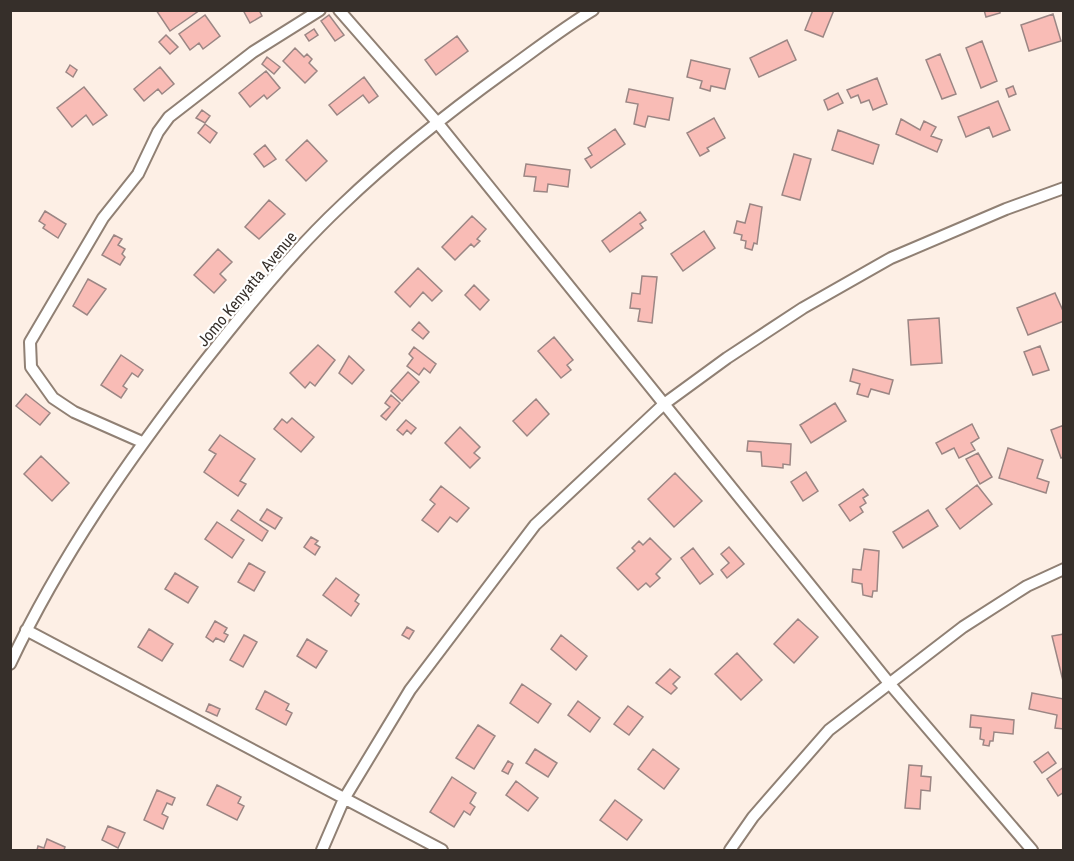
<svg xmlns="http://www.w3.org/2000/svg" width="1074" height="861" viewBox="0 0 1074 861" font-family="'Roboto Condensed',sans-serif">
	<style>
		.building { fill: #f9bcb6; stroke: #9b8684; stroke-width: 1.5 }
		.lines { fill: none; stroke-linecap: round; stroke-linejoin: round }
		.street-casing { stroke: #908074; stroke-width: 14 }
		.street { stroke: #fff; stroke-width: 10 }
		.labels { text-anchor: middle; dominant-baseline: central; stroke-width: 4.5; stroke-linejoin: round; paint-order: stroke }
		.street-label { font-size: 16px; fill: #362f2a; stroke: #fff }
	</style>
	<rect width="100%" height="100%" fill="#fdefe5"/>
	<path class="building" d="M156 10H200L170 31Z
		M243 10H259L262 16 250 23Z
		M813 10H834L823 37 805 30Z
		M984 10H1000V13L986 17Z
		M1053 14 1061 41 1029 51 1021 25Z
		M205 15 220 36 203 49 199 43 190 50 179 34Z
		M329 15 344 35 335 41 321 21Z
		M314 29 318 35 309 41 305 35Z
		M166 35 178 47 170 54 159 42Z
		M457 36 468 51 436 75 425 60Z
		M787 40 796 60 759 77 750 58Z
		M982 41 997 81 981 88 966 48Z
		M295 48 304 57 307 54 312 59 309 63 317 71 305 83 283 61Z
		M940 54 956 94 942 99 926 60Z
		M267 57 280 67 274 74 262 64Z
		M691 60 730 69 725 89 711 86 710 91 700 88 702 81 687 77Z
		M70 65 77 70 73 77 66 72Z
		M160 67 174 84 162 94 158 89 144 101 134 89Z
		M266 71 280 88 267 99 264 95 250 107 239 93Z
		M364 77 378 96 369 103 363 95 337 115 329 105Z
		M877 78 887 104 873 110 869 100 861 103 858 95 851 98 847 90Z
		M1013 86 1016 94 1009 97 1006 89Z
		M84 87 107 115 93 125 86 115 72 127 57 108Z
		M629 89 673 98 669 120 648 116 645 127 634 124 638 104 626 102Z
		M838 93 843 103 828 110 824 100Z
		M998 101 1010 130 993 137 989 127 966 137 958 117Z
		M202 110 210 116 205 123 196 118Z
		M714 118 725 138 707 148 709 151 700 156 687 133Z
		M901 119 920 130 924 121 936 127 931 136 942 140 937 152 896 134Z
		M205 124 217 133 210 143 198 133Z
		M615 129 625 144 591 168 585 159 592 155 588 148Z
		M838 130 879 145 873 164 832 150Z
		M307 140 327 161 306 181 286 160Z
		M265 145 276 159 264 167 254 154Z
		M794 154 811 159 800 200 782 195Z
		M526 164 570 170 568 187 548 184 547 192 534 191 536 177 524 176Z
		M269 200 285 214 259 239 245 227Z
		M750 204 762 207 757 244 754 243 752 250 745 248 746 241 741 240 742 235 734 233 737 221 745 223Z
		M45 211 66 224 58 238 43 228 45 225 39 221Z
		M640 212 646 220 640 224 643 228 610 252 602 241Z
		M472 216 486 229 477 239 480 241 474 247 471 244 455 260 442 247Z
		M704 231 715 248 683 271 671 254Z
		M114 235 122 239 118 245 125 249 122 254 125 257 120 265 102 255Z
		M218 249 232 262 220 274 226 280 214 293 194 275Z
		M418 268 442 291 432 301 423 292 410 307 395 292Z
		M642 276 657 277 652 323 638 321 640 309 630 308 632 293 640 294Z
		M88 279 106 289 87 315 73 306Z
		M474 285 489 300 480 310 465 295Z
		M1055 293 1064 313V321L1028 335 1017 308Z
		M939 318 942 363 911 365 908 320Z
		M419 322 429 332 423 339 412 330Z
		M554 337 573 360 567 365 571 370 561 378 538 351Z
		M318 345 335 360 315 386 310 382 305 388 290 373Z
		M1040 346 1049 370 1033 375 1024 352Z
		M414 347 436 364 430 373 424 368 419 375 407 366 413 358 409 354Z
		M121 355 143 370 138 377 132 373 123 386 127 389 121 398 101 385Z
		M349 356 364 370 352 384 339 373Z
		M853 369 893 380 889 394 871 389 868 397 857 394 860 384 850 381Z
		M408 372 419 382 402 401 391 391Z
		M26 394 50 413 40 425 16 406Z
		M391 395 400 403 386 420 381 416 390 407 385 403Z
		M536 399 549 414 527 436 513 421Z
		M835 403 846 421 811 443 800 425Z
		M292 418 314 437 301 452 274 429 282 419 287 423Z
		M406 420 416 428 411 434 407 430 403 435 397 430Z
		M972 424 979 438 971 443 975 450 959 458 954 448 942 454 936 443Z
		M1064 425V457L1061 458 1051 430Z
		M460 427 480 447 474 453 480 458 470 468 445 443Z
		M220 435 255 459 240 481 246 484 238 496 204 472 216 454 209 450Z
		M748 441 791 444 790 465 783 464V468L762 466 761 452 747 451Z
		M1008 448 1043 460 1037 478 1049 482 1046 493 999 478Z
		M978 453 992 477 980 484 966 459Z
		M41 456 69 483 52 501 24 474Z
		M806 472 818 491 803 501 791 482Z
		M675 473 702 501 674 527 648 499Z
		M977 485 992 504 960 529 946 509Z
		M441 486 469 508 457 522 450 517 438 532 422 520 435 504 430 500Z
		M863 489 868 495 863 498 866 503 860 507 863 512 850 521 839 505Z
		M267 509 282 518 275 529 260 520Z
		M238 510 268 531 262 541 231 520Z
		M928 510 938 526 903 548 893 532Z
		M217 522 244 540 232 558 205 539Z
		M311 537 318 541 315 544 320 547 315 555 304 547Z
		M650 538 671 559 656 574 660 578 650 587 646 583 638 590 617 568 635 551 632 548 639 541 643 545Z
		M729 547 744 564 727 578 721 570 729 563 721 554Z
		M693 548 713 574 700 584 681 558Z
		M864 549 879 551 877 591H873L872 597 863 595 862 584 852 582 853 569 861 570Z
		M249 563 265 572 254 591 238 582Z
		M175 573 198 587 188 603 165 589Z
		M336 578 359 595 355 601 359 604 351 616 323 595Z
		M798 619 818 637 794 663 774 644Z
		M215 621 227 628 224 633 228 635 224 642 216 638 213 642 206 637Z
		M407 627 414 631 409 639 402 635Z
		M149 629 173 644 162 661 138 647Z
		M1064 634V681H1063L1052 636Z
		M244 635 257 642 243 667 230 660Z
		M561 635 587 656 576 670 551 649Z
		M307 639 327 651 316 668 297 656Z
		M737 653 762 680 741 700 715 674Z
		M670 669 680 677 673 684 677 688 671 694 656 683Z
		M522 684 551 704 538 723 510 703Z
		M265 691 289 704 286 710 292 713 286 725 256 709Z
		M1032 693 1064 699V729L1055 728 1057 715 1029 709Z
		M578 701 600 718 590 732 568 715Z
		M209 704 220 709 217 716 206 711Z
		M628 706 643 717 629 735 614 724Z
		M971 715 1014 720 1013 734 994 732 993 741H990L989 746 983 745 984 740 980 739 981 728 970 727Z
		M478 725 495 736 474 769 456 758Z
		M535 749 557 763 548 777 526 763Z
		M653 749 679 769 664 789 638 769Z
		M1048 752 1056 763 1042 773 1034 762Z
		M508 761 513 764 508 774 502 771Z
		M909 765 922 766 921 776 931 777 930 791 921 790 920 809 905 808Z
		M1064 767V792L1058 796 1047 779Z
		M452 777 476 793 470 803 475 807 470 815 464 811 454 827 430 812Z
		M516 781 538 798 528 811 506 795Z
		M217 785 241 797 238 803 244 806 237 820 207 805Z
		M157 790 175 798 172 805 167 803 162 814 168 817 163 829 144 820Z
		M615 800 642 820 627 840 600 820Z
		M108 826 125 833 118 848 102 840Z
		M47 839 65 847 64 850H37L38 846 44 848Z"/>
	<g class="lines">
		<g class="street-casing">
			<path id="street" d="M339 10 436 121 889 683 1032 850
				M142 442 74 412 53 398 31 367 30 342 103 218 138 174 158 132 169 117 253 52 320 10
				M26 630 442 850
				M10 664C61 556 129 459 201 366 245 310 290 254 342 205 393 156 449 112 507 70 535 50 563 28 593 10
				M322 850 344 799 410 690 535 525 664 404 727 358 803 308 891 258 1006 209 1064 188
				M730 850 753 817 829 730 963 627 1027 586 1064 569"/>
		</g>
		<use href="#street" class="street"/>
	</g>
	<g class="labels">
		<g class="street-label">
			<text transform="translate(247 289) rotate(-50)">Jomo Kenyatta Avenue</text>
		</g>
	</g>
	<rect width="1074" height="861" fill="none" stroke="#362f2a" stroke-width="24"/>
</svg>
